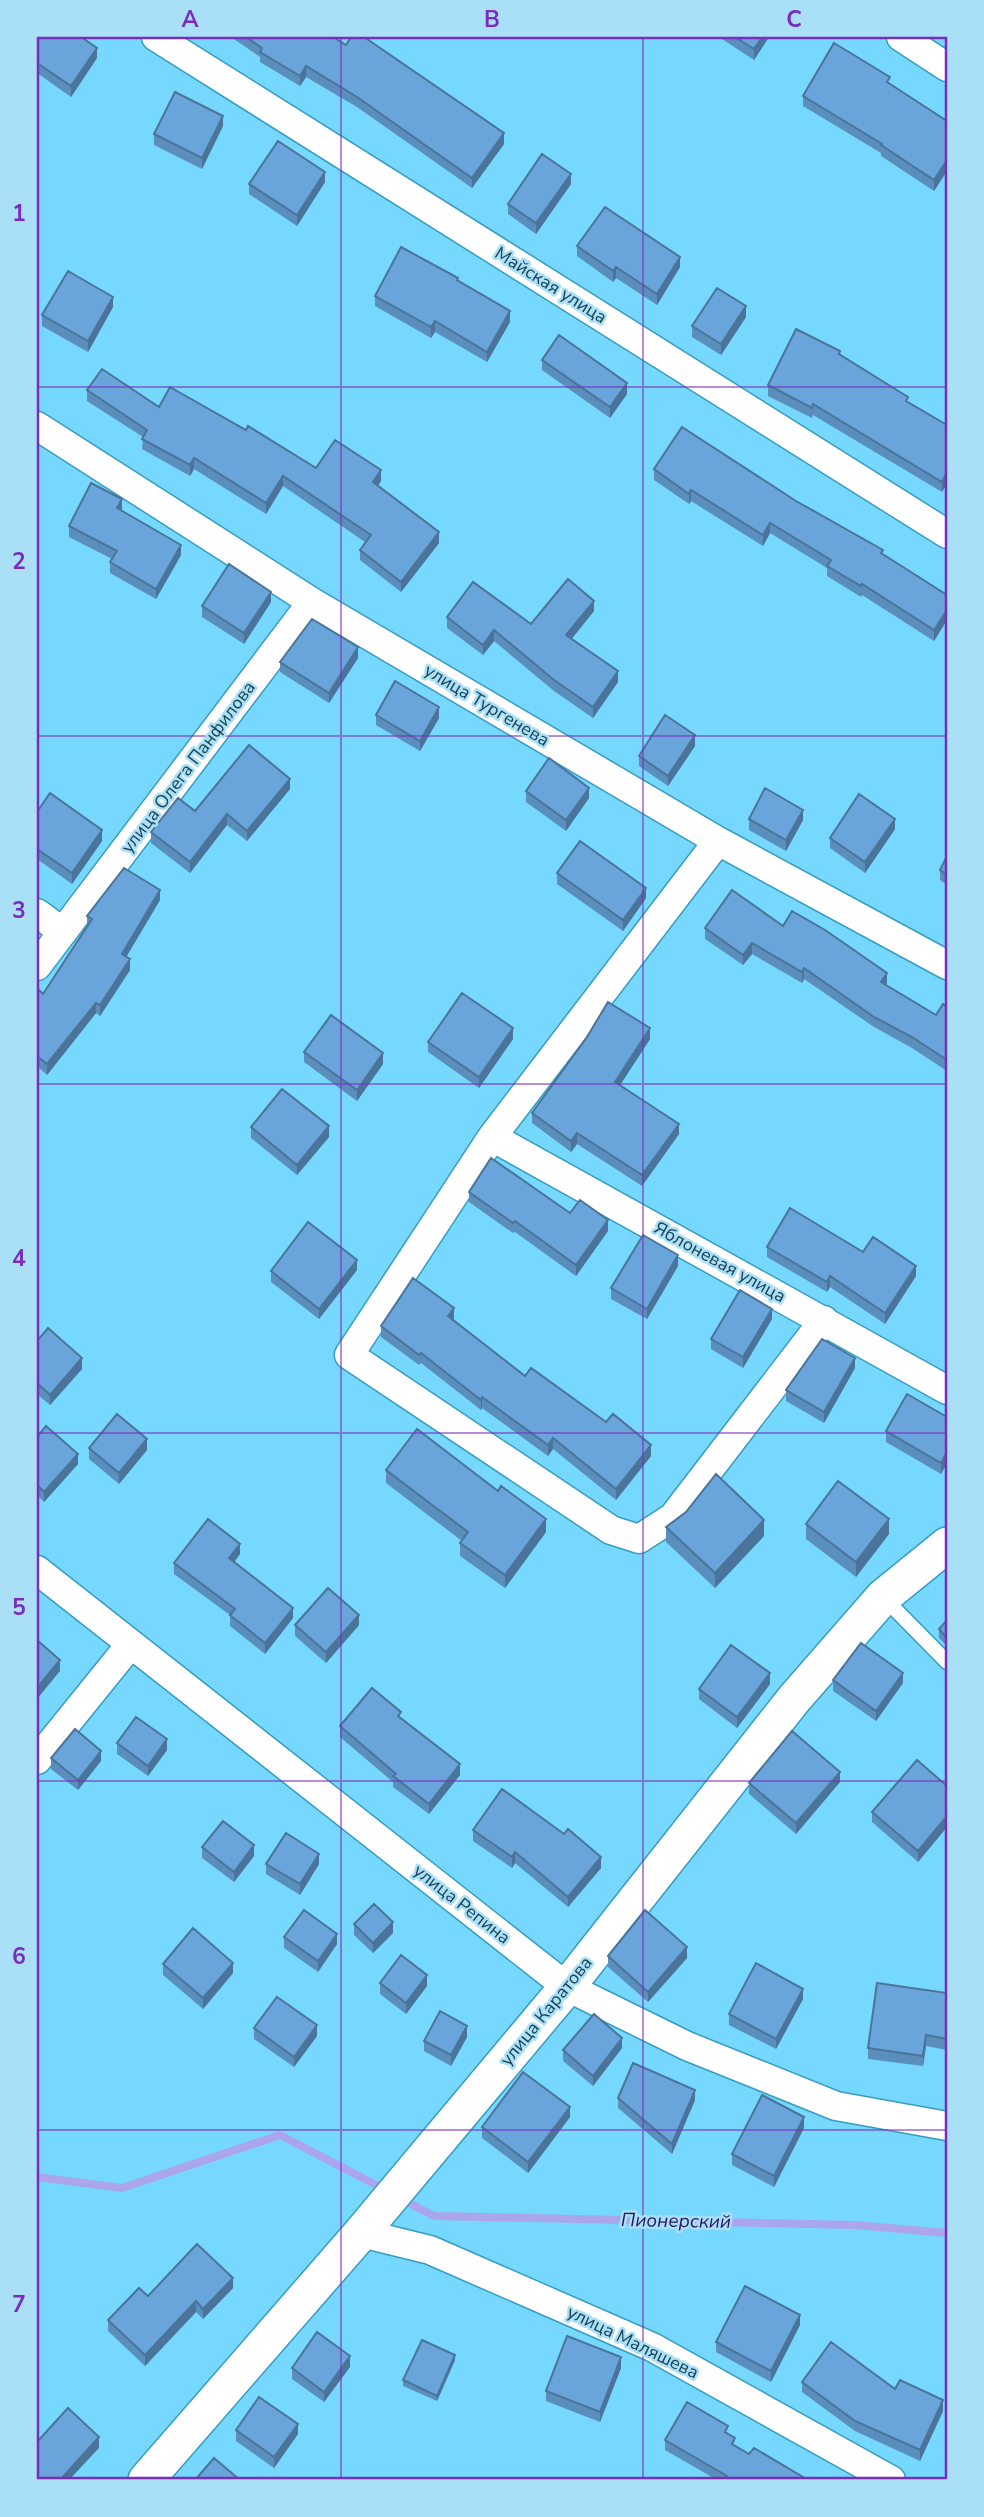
<svg xmlns="http://www.w3.org/2000/svg" width="984" height="2517" viewBox="0 0 984 2517" font-family="'Nunito Sans',sans-serif">
	<style>
		.lines { fill: none; stroke-linecap: round; stroke-linejoin: round }
		.stream { stroke: #aaa5ec; stroke-width: 8 }
		.service-casing { stroke: #369cc1; stroke-width: 17 }
		.minor-casing { stroke: #369cc1; stroke-width: 31 }
		.tertiary-casing { stroke: #369cc1; stroke-width: 38 }
		.service { stroke: #fff; stroke-width: 14 }
		.minor { stroke: #fff; stroke-width: 28 }
		.tertiary { stroke: #fff; stroke-width: 35 }
		.wall { fill: #5a8ebc }
		.shaded-wall { fill: #4a7499 }
		.building { fill: #69a5db; stroke: #4a7499; stroke-width: 2 }
		.grid { fill: none; stroke: #7b2cbf; stroke-width: 2; stroke-opacity: 0.55 }
		.labels { text-anchor: middle; dominant-baseline: central; stroke-width: 5; stroke-linejoin: round; paint-order: stroke }
		.street-label { font-size: 18px; fill: #184252; stroke: #aae0f7 }
		.water-label { font-size: 19px; font-style: italic; fill: #2a1566; stroke: #aae0f7 }
		.neatline { fill: none; stroke: #7b2cbf; stroke-width: 2.5 }
		.grid-label { font-size: 23px; text-anchor: middle; font-weight: bold; fill: #7b2cbf }
	</style>
	<rect width="100%" height="100%" fill="#77d8ff"/>
	<g class="lines">
		<path class="stream" d="M37 2177 122 2188 280 2135 378 2186
			M407 2202 434 2216 855 2225 947 2233"/>
		<g class="service-casing">
			<path id="service" d="M883 1597 947 1662"/>
		</g>
		<g class="minor-casing">
			<path id="minor" d="M156 37 947 534
				M901 37 947 67
				M37 426 312 602 718 841 947 965
				M718 841 492 1137 349 1355 611 1530 639 1539 673 1517 824 1320
				M37 913 63 932
				M37 966 312 602
				M492 1137 947 1390
				M37 1570 567 1987 687 2046 836 2106 947 2126
				M37 1760 130 1645
				M361 2233 430 2250 652 2347 891 2480"/>
		</g>
		<g class="tertiary-casing">
			<path id="tertiary" d="M146 2480 361 2233 567 1987 794 1699 883 1597 947 1545"/>
		</g>
		<use href="#service" class="service"/>
		<use href="#minor" class="minor"/>
		<use href="#tertiary" class="tertiary"/>
	</g>
	<path class="wall" d="M37 37 97 58 71 97 37 73Z
		M231 37H333L504 144 472 188 357 107 306 77 300 86 260 62V57Z
		M719 37H769L754 60Z
		M890 84 947 121V171L934 191 881 156V153L803 106V96Z
		M223 126 202 169 154 145V134Z
		M325 182 297 226 249 194V184Z
		M571 184 536 234 508 214V204Z
		M577 246 680 267 657 305 616 278 613 282 577 256Z
		M458 281 510 322 487 362 435 332 431 338 375 306V296Z
		M113 307 88 352 42 326V315Z
		M746 317 721 355 692 337V326Z
		M840 354 908 402 947 425V483L942 492 813 415 812 418 768 396V385Z
		M542 360 627 394 610 418 542 370Z
		M87 390 159 407 316 468 381 481 378 486 439 543 401 592 360 560V550L365 542 283 486 266 514 194 469 190 476 142 449 143 437 87 401Z
		M654 469 796 501 947 595V620L934 641 862 595 861 597 827 576V568L770 533 763 546 691 501 689 504 654 480Z
		M122 509 121 510 181 555 156 599 110 573V562L112 559 69 537V526Z
		M271 602 244 644 202 617V606Z
		M594 611 571 639 618 682 593 718 554 691 494 641 483 655 447 628V617L531 624Z
		M358 658 329 703 280 672V662Z
		M376 715 439 718 420 751 376 725Z
		M695 746 668 786 639 766V756Z
		M290 789 247 841 227 825 190 873 151 843V832L195 811Z
		M526 791 589 798 566 831 526 802Z
		M37 812 102 841 72 884 37 859Z
		M749 819 803 820 786 851 749 830Z
		M895 829 865 873 830 848V838Z
		M947 856V885L940 880V870Z
		M557 873 646 898 623 931 557 884Z
		M160 900 126 957 130 970 100 1016 96 1013 47 1075 37 1066V988L43 994 87 927V916Z
		M783 926 887 983 886 985 936 1015 947 1007V1071L912 1048 874 1027 804 979 802 983 752 954 743 965 705 939V928Z
		M513 1039 479 1088 428 1052V1042Z
		M650 1039 620 1085 679 1134 642 1186 577 1144 571 1152 532 1123V1113Z
		M304 1052 383 1064 357 1101 304 1062Z
		M251 1127 329 1137 297 1175 251 1138Z
		M469 1192 570 1213 608 1231 576 1276 515 1232 513 1233 469 1202Z
		M767 1247 916 1276 885 1324 830 1287 827 1292 767 1257Z
		M678 1266 647 1319 611 1299V1288Z
		M357 1270 319 1319 271 1282V1271Z
		M454 1319 453 1320 525 1376 651 1456 616 1500 553 1449 548 1456 482 1408 481 1410 421 1363 419 1365 381 1337V1326Z
		M772 1319 743 1368 711 1349V1339Z
		M37 1341 82 1369 50 1405 37 1394Z
		M855 1368 824 1423 786 1401V1390Z
		M947 1417V1463L941 1474 886 1442V1431Z
		M37 1437 78 1464 44 1502 37 1495Z
		M89 1448 147 1450 119 1484 89 1459Z
		M386 1470 546 1532 505 1588 460 1556V1543L462 1541 386 1483Z
		M686 1512 764 1536 715 1588 666 1542V1527Z
		M806 1524 889 1534 856 1577 806 1539Z
		M240 1554 234 1562 293 1618 265 1654 230 1626V1615L174 1574V1563Z
		M947 1620V1646L939 1638V1629Z
		M295 1625H359L326 1663 295 1636Z
		M833 1680 903 1683 876 1721 833 1691Z
		M770 1684 737 1728 699 1699V1689Z
		M401 1718 460 1775 429 1814 393 1787V1782L340 1737V1726Z
		M117 1743 167 1750 148 1776 117 1754Z
		M51 1758 101 1761 78 1790 51 1769Z
		M840 1782 796 1834 749 1794V1783Z
		M947 1786V1827L918 1862 872 1822V1812Z
		M473 1830 601 1868 568 1907 515 1863 512 1868 473 1841Z
		M202 1847 254 1856 234 1882 202 1858Z
		M266 1864H319L300 1895 266 1874Z
		M354 1924 393 1933 373 1953 354 1935Z
		M284 1937 337 1944 318 1972 284 1948Z
		M608 1956 687 1958 648 2002 608 1967Z
		M163 1964 233 1973 203 2009 163 1975Z
		M380 1983 427 1986 406 2014 380 1994Z
		M947 1993V2050L926 2046 923 2066 868 2059V2048Z
		M803 1999 776 2049 729 2025V2014Z
		M254 2028 317 2036 294 2067 254 2039Z
		M467 2037 451 2066 424 2051V2041Z
		M622 2048 593 2086 563 2061V2050Z
		M618 2098 695 2100 672 2154 618 2108Z
		M570 2117 528 2173 482 2138V2127Z
		M804 2128 774 2187 732 2165V2154Z
		M233 2288 203 2319 196 2312 145 2366 108 2331V2320L148 2296Z
		M800 2325 771 2382 716 2352V2342Z
		M455 2360 437 2401 403 2386V2380Z
		M350 2367 324 2402 292 2379V2368Z
		M621 2368 600 2422 546 2401V2391Z
		M802 2382 895 2389 943 2411 920 2461 855 2431 802 2392Z
		M236 2430 298 2434 274 2468 236 2441Z
		M728 2434 735 2446 749 2454 808 2480H717L665 2450V2440Z"/>
	<path class="shaded-wall" d="M762 37H769L754 60V49Z
		M97 48V58L71 97V86Z
		M306 66V77L300 86V76Z
		M223 116V126L202 169V158Z
		M504 133V144L472 188V178Z
		M947 160V171L934 191V180Z
		M325 172V182L297 226V215Z
		M571 174V184L536 234V223Z
		M680 257V267L657 305V294Z
		M616 267V278L613 282V271Z
		M113 297V307L88 352V341Z
		M746 306V317L721 355V344Z
		M510 311V322L487 362V352Z
		M435 321V332L431 338V327Z
		M627 383V394L610 418V407Z
		M194 458V469L190 476V465Z
		M381 470V481L373 493V482Z
		M947 472V483L942 492V482Z
		M283 476V486L266 514V503Z
		M691 490V501L689 504V494Z
		M122 499V509L117 518V508Z
		M770 523V533L763 546V535Z
		M439 532V543L401 592V582Z
		M181 545V555L156 599V589Z
		M271 592V602L244 644V633Z
		M594 601V611L566 646V635Z
		M947 610V620L934 641V630Z
		M494 630V641L483 655V645Z
		M358 647V658L329 703V693Z
		M618 671V682L593 718V707Z
		M439 707V718L420 751V741Z
		M695 735V746L668 786V776Z
		M290 779V789L247 841V831Z
		M589 788V798L566 831V820Z
		M803 810V820L786 851V840Z
		M227 814V825L190 873V862Z
		M895 819V829L865 873V862Z
		M102 830V841L72 884V873Z
		M646 888V898L623 931V920Z
		M160 890V900L122 964V954Z
		M752 943V954L743 965V955Z
		M130 959V970L100 1016V1005Z
		M804 968V979L802 983V972Z
		M887 973V983L881 993V982Z
		M96 1003V1013L47 1075V1064Z
		M513 1028V1039L479 1088V1077Z
		M650 1028V1039L615 1093V1082Z
		M383 1053V1064L357 1101V1090Z
		M679 1124V1134L642 1186V1175Z
		M329 1126V1137L297 1175V1165Z
		M577 1133V1144L571 1152V1141Z
		M608 1220V1231L576 1276V1265Z
		M678 1255V1266L647 1319V1309Z
		M357 1260V1270L319 1319V1309Z
		M916 1266V1276L885 1324V1313Z
		M830 1276V1287L827 1292V1282Z
		M454 1308V1319L448 1327V1316Z
		M772 1309V1319L743 1368V1357Z
		M82 1358V1369L50 1405V1395Z
		M855 1358V1368L824 1423V1412Z
		M482 1397V1408L481 1410V1400Z
		M553 1438V1449L548 1456V1445Z
		M147 1439V1450L119 1484V1473Z
		M651 1445V1456L616 1500V1489Z
		M947 1452V1463L941 1474V1463Z
		M78 1454V1464L44 1502V1492Z
		M546 1519V1532L505 1588V1575Z
		M889 1519V1534L856 1577V1562Z
		M764 1520V1536L715 1588V1573Z
		M240 1544V1554L229 1569V1558Z
		M293 1608V1618L265 1654V1643Z
		M359 1615V1625L326 1663V1652Z
		M60 1660V1671L37 1699V1688Z
		M770 1673V1684L737 1728V1717Z
		M903 1673V1683L876 1721V1711Z
		M167 1739V1750L148 1776V1766Z
		M101 1751V1761L78 1790V1780Z
		M460 1764V1775L429 1814V1804Z
		M840 1772V1782L796 1834V1823Z
		M947 1816V1827L918 1862V1851Z
		M254 1845V1856L234 1882V1872Z
		M515 1852V1863L512 1868V1857Z
		M319 1854V1864L300 1895V1884Z
		M601 1857V1868L568 1907V1897Z
		M393 1922V1933L373 1953V1943Z
		M337 1934V1944L318 1972V1961Z
		M687 1947V1958L648 2002V1992Z
		M233 1963V1973L203 2009V1998Z
		M427 1975V1986L406 2014V2003Z
		M803 1989V1999L776 2049V2039Z
		M317 2025V2036L294 2067V2057Z
		M467 2026V2037L451 2066V2055Z
		M926 2035V2046L923 2066V2056Z
		M622 2038V2048L593 2086V2076Z
		M695 2090V2100L672 2154V2144Z
		M570 2107V2117L528 2173V2162Z
		M804 2117V2128L774 2187V2176Z
		M233 2278V2288L203 2319V2309Z
		M196 2301V2312L145 2366V2355Z
		M800 2315V2325L771 2382V2371Z
		M455 2355V2360L437 2401V2396Z
		M350 2356V2367L324 2402V2392Z
		M621 2357V2368L600 2422V2412Z
		M943 2400V2411L920 2461V2450Z
		M298 2424V2434L274 2468V2457Z
		M99 2437V2448L69 2480H60Z"/>
	<path class="building" d="M37 37H81L97 48 71 86 37 63Z
		M246 37H333L346 45 351 37H364L504 133 472 178 357 97 306 66 300 76 260 52 262 48Z
		M735 37H762L754 49Z
		M834 43 890 77 887 82 947 121V160L934 180 881 145 882 144 803 96Z
		M175 92 223 116 202 158 154 134Z
		M278 141 325 172 297 215 249 184Z
		M542 154 571 174 536 223 508 204Z
		M605 207 680 257 657 294 616 267 613 271 577 246Z
		M401 247 458 278 457 280 510 311 487 352 435 321 431 327 375 296Z
		M68 271 113 297 88 341 42 315Z
		M717 288 746 306 721 344 692 326Z
		M796 329 840 351 839 354 908 397 906 401 947 425V472L942 482 813 404 812 408 768 385Z
		M559 335 627 383 610 407 542 360Z
		M102 369 159 407 170 387 246 430 248 426 316 468 335 440 381 470 373 482 439 532 401 582 360 550 371 535 283 476 266 503 194 458 190 465 142 439 147 430 87 390Z
		M682 427 796 501 883 550 881 553 947 595V610L934 630 862 584 861 586 827 566 831 560 770 523 763 535 691 490 689 494 654 469Z
		M91 483 122 499 117 508 181 545 156 589 110 562 117 551 69 526Z
		M229 564 271 592 244 633 202 606Z
		M568 579 594 601 566 635 618 671 593 707 554 680 494 630 483 645 447 617 473 582 531 624Z
		M312 619 358 647 329 693 280 662Z
		M395 681 439 707 420 741 376 715Z
		M665 715 695 735 668 776 639 756Z
		M249 745 290 779 247 831 227 814 190 862 151 832 178 798 195 811Z
		M549 758 589 788 566 820 526 791Z
		M765 788 803 810 786 840 749 819Z
		M50 793 102 830 72 873 37 849V812Z
		M859 794 895 819 865 862 830 838Z
		M580 841 646 888 623 920 557 873Z
		M947 856V874L940 870Z
		M124 868 160 890 122 954 130 959 100 1005 96 1003 47 1064 37 1056V988L43 994 92 919 87 916Z
		M732 890 783 926 792 911 825 930 887 973 881 982 936 1015 943 1004 947 1007V1060L912 1037 874 1017 804 968 802 972 752 943 743 955 705 928Z
		M462 993 513 1028 479 1077 428 1042Z
		M608 1002 650 1028 615 1082 679 1124 642 1175 577 1133 571 1141 532 1113 587 1037Z
		M331 1015 383 1053 357 1090 304 1052Z
		M282 1089 329 1126 297 1165 251 1127Z
		M491 1158 570 1213 580 1200 608 1220 576 1265 515 1221 513 1223 469 1192Z
		M790 1208 863 1252 873 1237 916 1266 885 1313 830 1276 827 1282 767 1247Z
		M308 1222 357 1260 319 1309 271 1271Z
		M643 1235 678 1255 647 1309 611 1288Z
		M413 1278 454 1308 448 1316 525 1376 531 1368 606 1422 613 1414 651 1445 616 1489 553 1438 548 1445 482 1397 481 1400 421 1353 419 1355 381 1326Z
		M740 1290 772 1309 743 1357 711 1339Z
		M48 1328 82 1358 50 1395 37 1383V1341Z
		M822 1339 855 1358 824 1412 786 1390Z
		M907 1394 947 1417V1452L941 1463 886 1431Z
		M117 1414 147 1439 119 1473 89 1448Z
		M46 1426 78 1454 44 1492 37 1485V1437Z
		M417 1429 498 1491 501 1486 546 1519 505 1575 460 1543 468 1532 386 1470Z
		M716 1474 764 1520 715 1573 666 1527 686 1512Z
		M838 1481 889 1519 856 1562 806 1524Z
		M208 1519 240 1544 229 1558 293 1608 265 1643 230 1615 235 1609 174 1563Z
		M328 1588 359 1615 326 1652 295 1625Z
		M947 1620V1638L939 1629Z
		M37 1640 60 1660 37 1688Z
		M861 1643 903 1673 876 1711 833 1680Z
		M731 1645 770 1673 737 1717 699 1689Z
		M372 1688 401 1712 398 1716 460 1764 429 1804 393 1776 396 1774 340 1726Z
		M136 1717 167 1739 148 1766 117 1743Z
		M75 1729 101 1751 78 1780 51 1758Z
		M792 1731 840 1772 796 1823 749 1783Z
		M917 1760 947 1786V1816L918 1851 872 1812Z
		M502 1789 564 1834 568 1829 601 1857 568 1897 515 1852 512 1857 473 1830Z
		M223 1821 254 1845 234 1872 202 1847Z
		M286 1833 319 1854 300 1884 266 1864Z
		M374 1904 393 1922 373 1943 354 1924Z
		M304 1910 337 1934 318 1961 284 1937Z
		M645 1910 687 1947 648 1992 608 1956Z
		M193 1928 233 1963 203 1998 163 1964Z
		M401 1955 427 1975 406 2003 380 1983Z
		M756 1963 803 1989 776 2039 729 2014Z
		M877 1983 947 1993V2039L926 2035 923 2056 868 2048Z
		M277 1997 317 2025 294 2057 254 2028Z
		M440 2011 467 2026 451 2055 424 2041Z
		M594 2014 622 2038 593 2076 563 2050Z
		M633 2063 695 2090 672 2144 618 2098Z
		M523 2072 570 2107 528 2162 482 2127Z
		M762 2095 804 2117 774 2176 732 2154Z
		M197 2244 233 2278 203 2309 196 2301 145 2355 108 2320 139 2288 148 2296Z
		M745 2286 800 2315 771 2371 716 2342Z
		M317 2332 350 2356 324 2392 292 2368Z
		M567 2336 621 2357 600 2412 546 2391Z
		M422 2340 455 2355 437 2396 403 2380Z
		M831 2342 895 2389 900 2380 943 2400 920 2450 855 2421 802 2382Z
		M259 2397 298 2424 274 2457 236 2430Z
		M687 2402 728 2426 725 2432 735 2438 732 2444 749 2454 754 2448 808 2480H724L727 2476 665 2440Z
		M68 2408 99 2437 60 2480H37V2442Z
		M214 2458 240 2480H195Z"/>
	<path class="grid" d="M341 37V2480M643 37V2480M37 387H947M37 736H947M37 1084H947M37 1433H947M37 1781H947M37 2130H947"/>
	<g class="labels">
		<g class="street-label">
			<text transform="translate(551 285) rotate(32)">Майская улица</text>
			<text transform="translate(487 705) rotate(31)">улица Тургенева</text>
			<text transform="translate(188 767) rotate(-53)">улица Олега Панфилова</text>
			<text transform="translate(720 1262) rotate(29)">Яблоневая улица</text>
			<text transform="translate(462 1904) rotate(38)">улица Репина</text>
			<text transform="translate(546 2011) rotate(-51)">улица Каратова</text>
			<text transform="translate(633 2342) rotate(26)">улица Маляшева</text>
		</g>
		<g class="water-label">
			<text transform="translate(676 2221) rotate(1)">Пионерский</text>
		</g>
	</g>
	<rect width="984" height="2517" fill="none" stroke="#aae0f7" stroke-width="77"/>
	<rect x="38" y="38" width="908" height="2440" class="neatline"/>
	<g class="grid-label">
		<text x="190" y="27">A</text>
		<text x="492" y="27">B</text>
		<text x="794" y="27">C</text>
		<text x="19" y="221">1</text>
		<text x="19" y="569">2</text>
		<text x="19" y="918">3</text>
		<text x="19" y="1266">4</text>
		<text x="19" y="1615">5</text>
		<text x="19" y="1964">6</text>
		<text x="19" y="2312">7</text>
	</g>
</svg>
